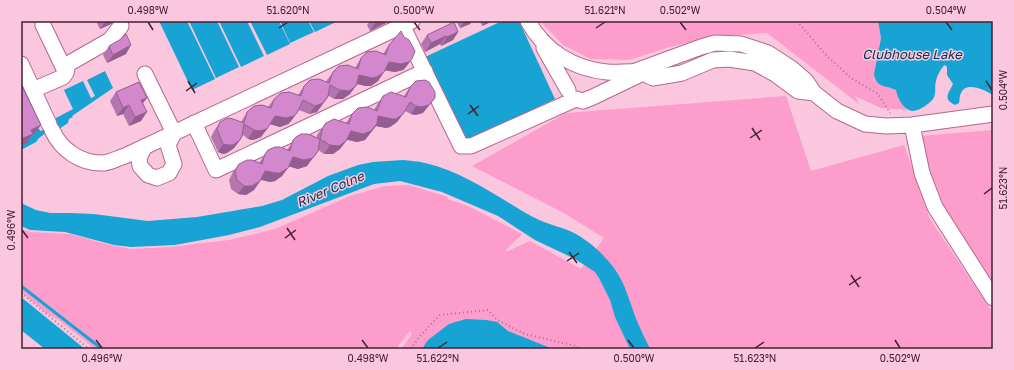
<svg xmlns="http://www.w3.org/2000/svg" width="1014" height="370" viewBox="0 0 1014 370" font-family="'Golos Text',sans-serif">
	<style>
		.green { fill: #fc9dcc }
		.water { fill: #17a4d5 }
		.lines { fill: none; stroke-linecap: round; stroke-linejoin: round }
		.stream { stroke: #17a4d5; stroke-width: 3 }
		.minor-casing { stroke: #b4678e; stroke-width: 17 }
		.path { stroke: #a0768a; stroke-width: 2; stroke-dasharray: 1 3; stroke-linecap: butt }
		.minor { stroke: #fff; stroke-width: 15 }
		.wall { fill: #b575b1 }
		.shaded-wall { fill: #945f90 }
		.building { fill: #d388ce; stroke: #945f90 }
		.ticks { fill: none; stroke: #422132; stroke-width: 1.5 }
		.labels { text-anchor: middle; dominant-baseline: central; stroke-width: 3; stroke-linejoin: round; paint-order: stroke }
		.water-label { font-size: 13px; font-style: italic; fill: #01394d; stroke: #fac7df }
		.neatline { fill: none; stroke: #422132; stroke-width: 1.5 }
		.ticks-label { font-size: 10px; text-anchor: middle; fill: #422132 }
	</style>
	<rect width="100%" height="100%" fill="#fac7df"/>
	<path class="green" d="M540 21H878L881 38 874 74 875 79 896 90 898 98 908 110 881 108 855 96 859 104 767 33 710 37 670 47 629 60 591 59 563 45Z
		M786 96 811 171 904 145 930 219 993 313V349H401L412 334 410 331 396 349H95L59 320 46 313 21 292V229L31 232 70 234 110 245 131 249 171 247 229 240 275 229 350 196 385 186 409 185 448 197 447 199 468 206 522 234 505 251H508L530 241 581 269 604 238 564 213 472 166 566 113Z
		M993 130V286L935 207 920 136Z"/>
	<path class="water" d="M159 21H187L215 79 192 90Z
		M189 21H217L239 67 216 78Z
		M219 21H247L264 56 241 67Z
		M250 21H279L290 44 267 55Z
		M280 21H308L314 32 290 43Z
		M309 21H338L315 32Z
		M502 21H519L555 99 464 142 425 57Z
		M878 21H993V95C985 90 966 81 961 93 959 97 960 100 959 103L955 105C942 99 949 93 953 84L947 75V67L945 65C941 68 937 76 936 81 934 87 937 93 933 99 929 104 916 114 909 110 902 107 897 97 896 90 886 85 876 88 874 74L881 38Z
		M105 71 113 88 72 116 73 117 69 119 68 123 59 129 53 128 39 138 36 142 21 150V133L25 139 38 128 41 131 51 125 54 119 73 109 64 90 83 81 91 98 95 96 87 80Z
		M403 160C410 161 418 161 425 163 464 172 496 196 531 216 542 222 553 225 565 229 584 236 602 252 614 268 626 284 630 304 637 321 641 331 646 340 650 349H630L615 317 610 300 599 278 595 272 575 259 535 240 498 216 442 192 400 181 374 184 260 227 229 235 175 245 131 247 114 245 65 232 30 230 21 226V203L36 210 50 213H70L94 214 148 221 197 217 262 206 282 200 328 176 358 165 373 162Z
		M21 297 80 345 85 349H45L21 330Z
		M466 319 486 320 497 322 508 331 553 349H422L428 340 449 324Z"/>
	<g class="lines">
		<path class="stream" d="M21 286 102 349"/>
		<g class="minor-casing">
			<path id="minor" d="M528 21C544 51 574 69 607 72 618 73 628 71 638 72
				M402 25 461 146H471L576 99 583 101 593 97 643 73 653 78 682 73 713 60 729 59 755 63 775 74 798 91 814 93
				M544 48 568 90
				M21 64 49 124
				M633 72 701 47 715 43 741 44 768 53 791 68 806 81 814 93 837 111 865 124 886 126 912 125 993 114
				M66 73 68 64 110 40 121 26
				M33 90 63 77 66 73 43 25
				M194 123 216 170 425 71
				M912 125 922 173 935 207 993 298
				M52 130C61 150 81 164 104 163 111 162 118 158 125 156L412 21
				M145 146 139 158 140 166 148 175 157 178 169 173 174 164 168 145 174 133 145 74"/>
		</g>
		<path class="path" d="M797 21 826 55 851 78 878 94 890 113
			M21 293 89 349
			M411 349 419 337 440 315 488 310 497 320 525 334 576 346 580 349"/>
		<use href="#minor" class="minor"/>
	</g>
	<path class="wall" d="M96 21H114L111 24 100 29Z
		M370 21H390L370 31 367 25Z
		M456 21H472L470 24 460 28Z
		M480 21H493L482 26Z
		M458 32 453 40 441 46 440 44 425 52 421 44 427 35Z
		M389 45 406 67 403 70 395 72 385 70 378 81 371 86H366L356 84 350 94 343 99H334L329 96 317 112 309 114 299 110 291 121 288 124 280 127 270 124 261 137 253 140 248 139 243 135 240 140 234 148 227 153 223 154 218 152 211 137 214 131 220 122H241L247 112 268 107 274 99 298 95 304 86 326 82 327 80 333 72 355 68 361 58 383 54Z
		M109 46 126 54 107 63 103 55Z
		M410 87 423 113 415 115 411 114 405 111 397 122 390 127 386 128 376 126 365 140 357 142 347 140 340 149 333 154H324L318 150 307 166 298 169 289 166 282 176 275 181 270 182 261 180 254 190 246 195 238 194 231 189 229 180 233 172 239 164 259 163 268 150H287L296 137H317V135L326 123H346L352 114 374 110 375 108 383 96H404Z
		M116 92 143 103 141 121 129 126 123 114 117 116 110 101Z"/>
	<path class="shaded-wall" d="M106 21H114L111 24 100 29Z
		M379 21H390L370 31 376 22Z
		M465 21H472L470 24 460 28Z
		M486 21H493L482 26Z
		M458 32 453 40 441 46 447 37Z
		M446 36 440 44 425 52 431 43Z
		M131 45 126 54 107 63 113 55Z
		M412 59 406 67 403 70 395 72 383 70 389 62Z
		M384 72 378 81 371 86H366L353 83 359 75Z
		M356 86 350 94 343 99H334L340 90Z
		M328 96 317 112 309 114 315 106Z
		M147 98 141 106V100Z
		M435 98 423 113 415 115 411 114 416 106Z
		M129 105 123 114 117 116 123 108Z
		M147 112 141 121 129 126 135 117Z
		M297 113 291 121 288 124 280 127 269 124 275 116Z
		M403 114 397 122 390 127 386 128 376 126 365 140 357 142 345 139 351 131 378 116Z
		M41 125 35 133 32 135 27 143 21 145V139L31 130Z
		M267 129 261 137 253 140 248 139 254 130Z
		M240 140 234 148 227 153 223 154 218 152 223 144Z
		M346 141 340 149 333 154H324L330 145Z
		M318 151 307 166 298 169 287 166 293 157Z
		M288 168 282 176 275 181 270 182 259 179 265 171Z
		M260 181 254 190 246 195 238 194 244 186Z"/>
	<path class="building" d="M454 22 458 32 447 37 446 36 431 43 427 35Z
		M401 31 404 37 409 40 415 51 412 59 409 62 401 64 389 62 384 72 377 77 372 78 359 75 356 86 349 91 340 90 330 85 328 96 323 103 315 106 303 100 297 113 294 116 286 118 275 116 267 129 259 131 254 130 244 124 242 136 240 140 233 145H229L223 144 217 129 220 122 228 118 233 119 244 123 247 112 254 106 262 105 271 108 274 99 281 93 289 92 301 96 304 86 310 80 319 79 329 83 333 72 339 66 348 65 358 69 361 58 367 52 376 51 386 55 389 45Z
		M126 34 131 45 113 55 109 46 121 39Z
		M425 80 429 82 435 92V98L429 105 421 107 416 106 410 102 403 114 396 119H392L378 116 377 124 371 131 363 134 351 131 346 141 339 146 330 145 320 139 318 151 313 158 304 160 293 157 288 168 280 173H276L265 171 260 181 252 186H244L237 180 235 171 239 164 247 160H252L262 164 265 154 268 150 275 147H280L290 151 293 140 296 137 301 134H308L320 139 323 127 326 123 334 119 349 124 352 114 358 108 367 107 377 111 381 100 383 96 391 92 406 97 410 87 416 81Z
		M139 82 147 98 141 100 147 112 135 117 129 105 123 108 116 92Z
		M21 84 41 125 31 130 33 134 21 139Z"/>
	<path class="ticks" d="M148 22 153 30M414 22 420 30M680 22 686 30M946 22 952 30M279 28 288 22M596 28 605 22M188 81 195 93M986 81 992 90M186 91 197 83M470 105 478 116M468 114 479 106M752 128 760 140M750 138 762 130M984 194 992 188M287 228 295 240M22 230 28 238M285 238 296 230M569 252 577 263M567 261 579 253M851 275 859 287M849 285 861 277M96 340 102 348M362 340 368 348M628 340 634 348M895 340 900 348M438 348 447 342M755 348 764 342"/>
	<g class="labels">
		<g class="water-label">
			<text x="912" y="54">Clubhouse Lake</text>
			<text transform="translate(330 189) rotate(-23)">River Colne</text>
		</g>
	</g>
	<rect width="1014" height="370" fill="none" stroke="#fac7df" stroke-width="44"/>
	<rect x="22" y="22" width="970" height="326" class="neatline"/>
	<g class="ticks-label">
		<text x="148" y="14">0.498°W</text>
		<text x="288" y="14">51.620°N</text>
		<text x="414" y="14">0.500°W</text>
		<text x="605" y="14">51.621°N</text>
		<text x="680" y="14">0.502°W</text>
		<text x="946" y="14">0.504°W</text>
		<text transform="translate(1003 90) rotate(-90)" y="4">0.504°W</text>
		<text transform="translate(1003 188) rotate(-90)" y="4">51.623°N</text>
		<text transform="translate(11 230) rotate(-90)" y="4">0.496°W</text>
		<text x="102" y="362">0.496°W</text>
		<text x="368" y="362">0.498°W</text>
		<text x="438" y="362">51.622°N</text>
		<text x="634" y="362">0.500°W</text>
		<text x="755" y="362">51.623°N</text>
		<text x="900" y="362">0.502°W</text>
	</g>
</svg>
